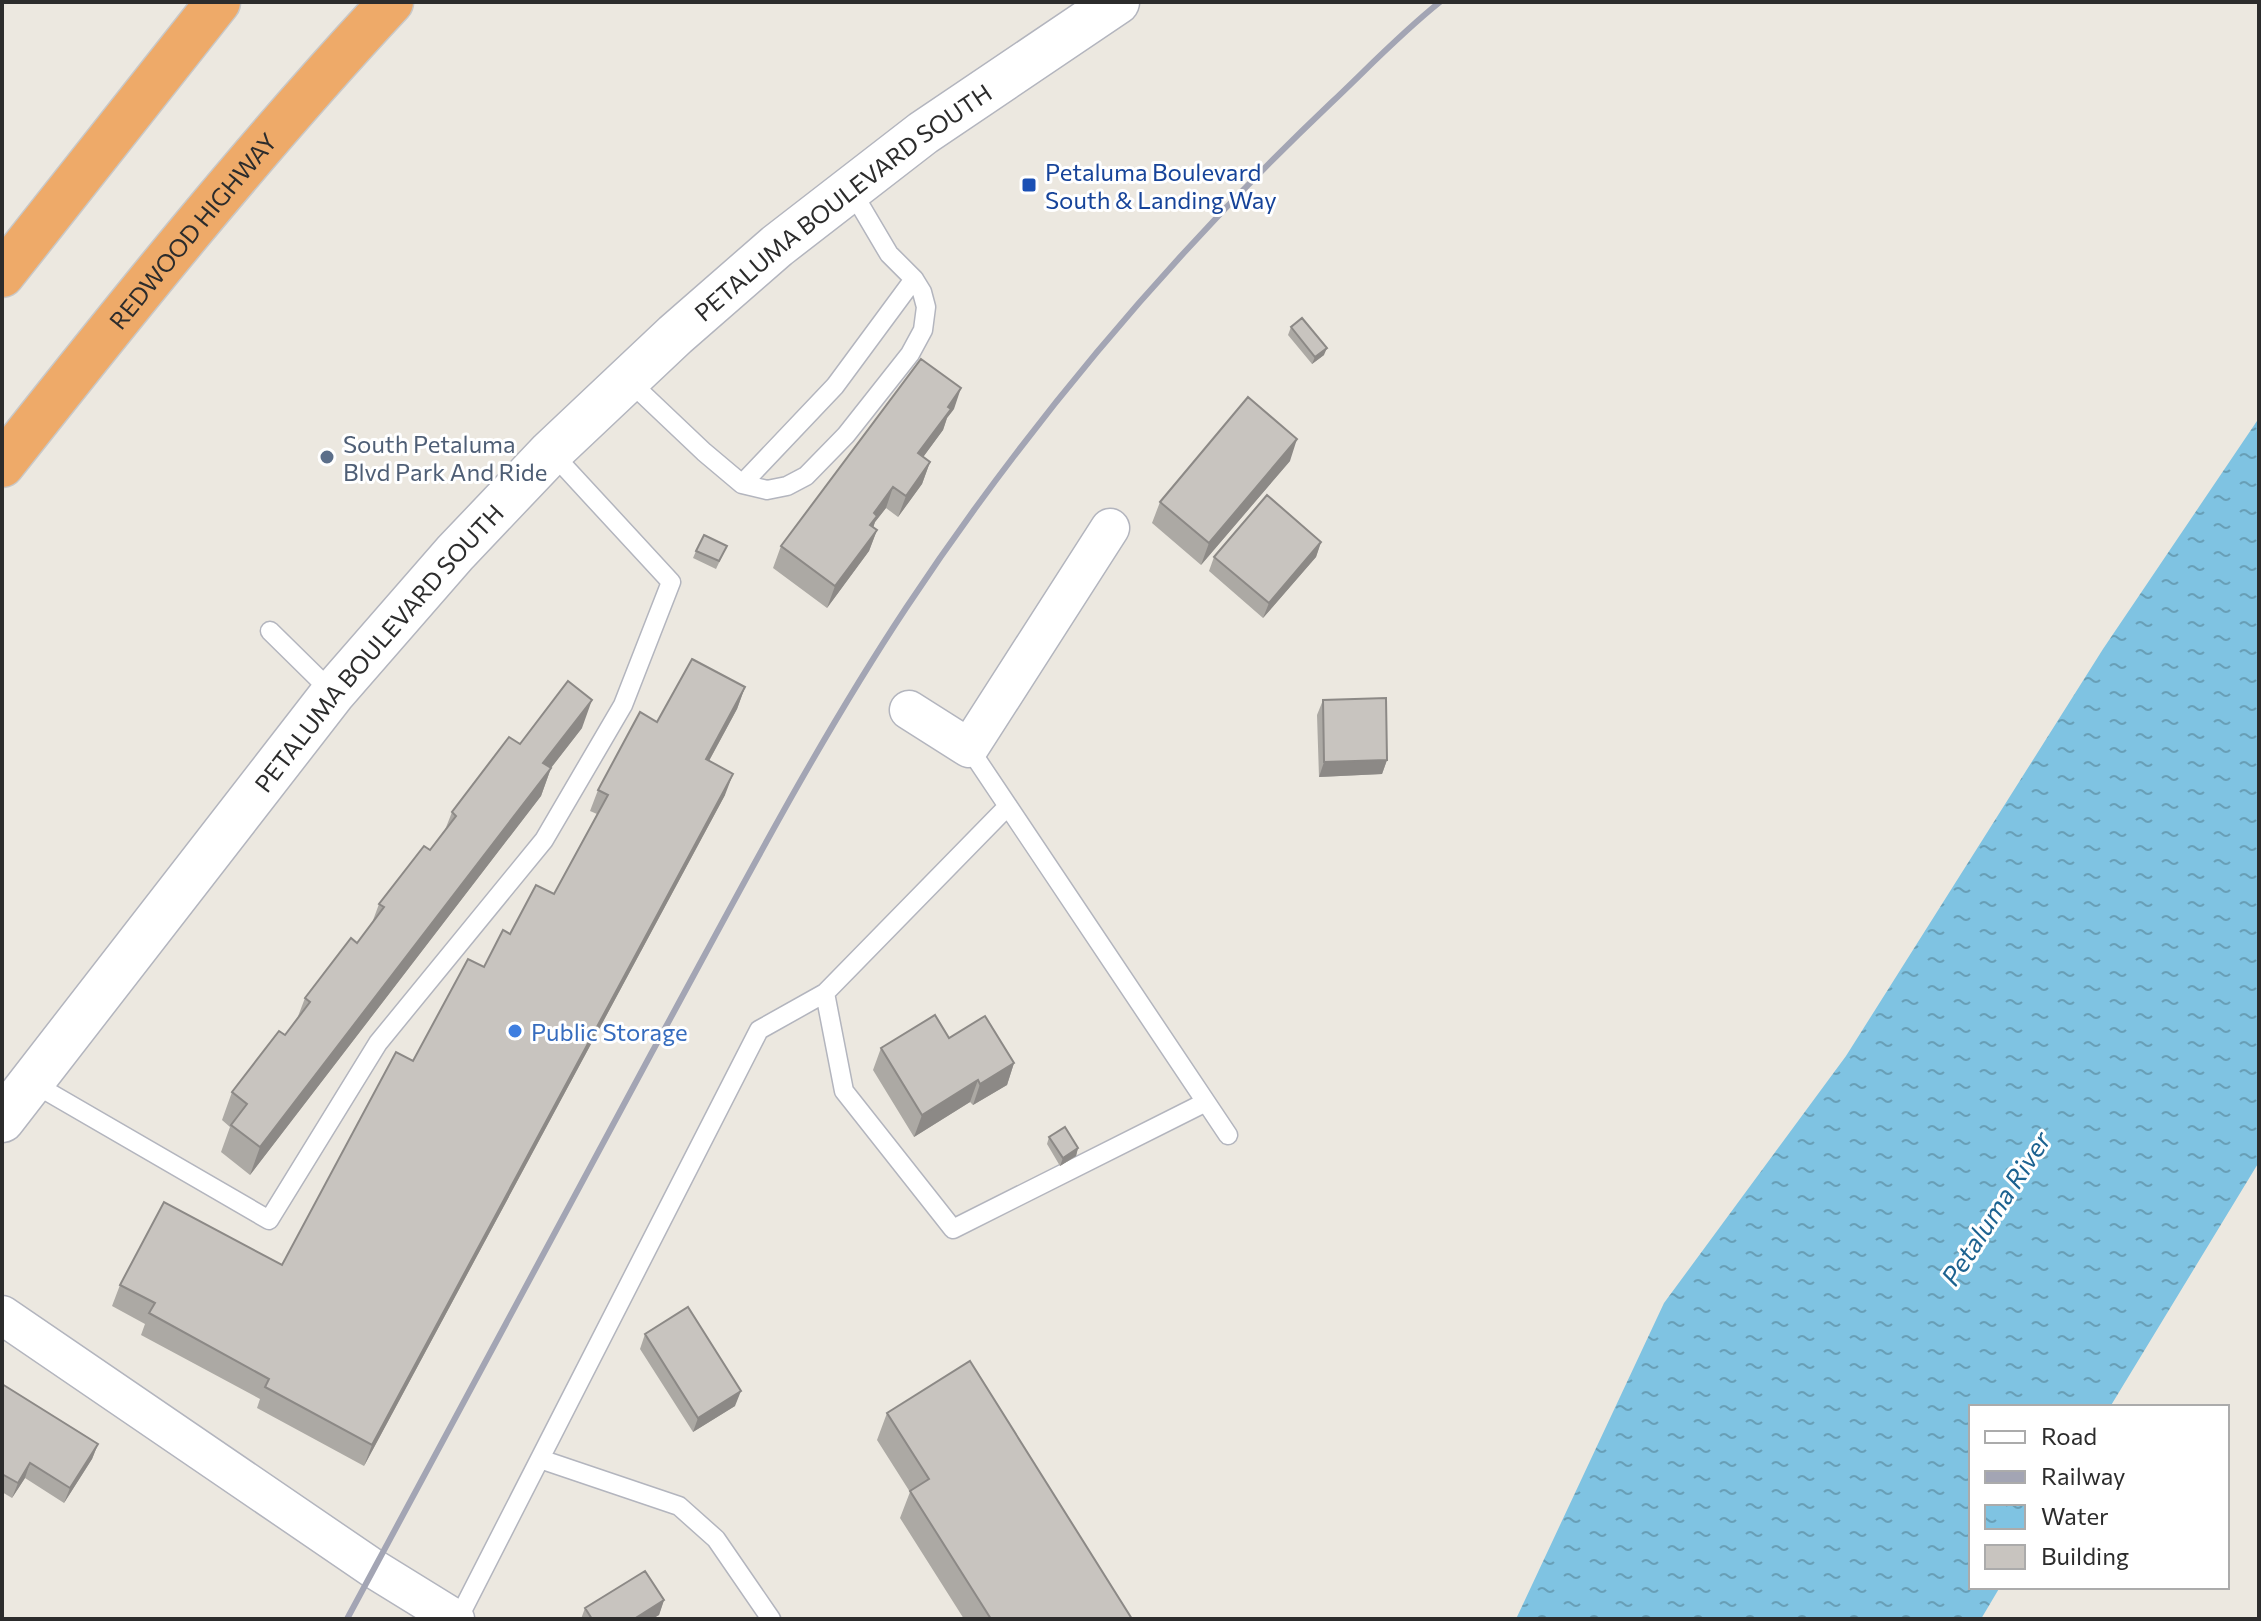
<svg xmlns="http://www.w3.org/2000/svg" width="2261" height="1621" viewBox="0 0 2261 1621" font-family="Commissioner,sans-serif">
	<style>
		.water { fill: url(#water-ripples) }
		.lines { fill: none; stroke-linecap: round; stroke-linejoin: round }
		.lane-casing { stroke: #b3b5be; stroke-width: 21 }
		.street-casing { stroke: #b3b5be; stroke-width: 41 }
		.secondary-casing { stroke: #b3b5be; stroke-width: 47 }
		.highway-casing { stroke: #c8c8c8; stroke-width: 47 }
		.lane { stroke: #fff; stroke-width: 18 }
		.street { stroke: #fff; stroke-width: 38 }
		.secondary { stroke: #fff; stroke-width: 44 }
		.highway { stroke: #eeaa69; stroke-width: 44 }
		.rail { stroke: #a3a5b4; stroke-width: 6 }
		.wall { fill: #aca9a4 }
		.shaded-wall { fill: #8c8986 }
		.building { fill: #c8c4bf; stroke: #8c8986; stroke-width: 2 }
		.transit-dot { fill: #1a4fb4; stroke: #fff; stroke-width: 3 }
		.service-dot { fill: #5c6f8a; stroke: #fff; stroke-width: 3 }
		.shop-dot { fill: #3f7fe0; stroke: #fff; stroke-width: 3 }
		.labels { text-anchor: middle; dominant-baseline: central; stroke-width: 6; stroke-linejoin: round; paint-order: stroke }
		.transit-label { font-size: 24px; fill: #164399; stroke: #fff; text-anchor: start }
		.street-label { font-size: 24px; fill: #2c2c2c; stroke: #fff }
		.service-label { font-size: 24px; fill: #4e5e75; stroke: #fff; text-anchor: start }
		.shop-label { font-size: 24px; fill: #366cbe; stroke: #fff; text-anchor: start }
		.water-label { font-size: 26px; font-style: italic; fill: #1c6290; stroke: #fff }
	</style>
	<defs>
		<pattern id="water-ripples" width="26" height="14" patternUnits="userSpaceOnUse" patternTransform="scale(2)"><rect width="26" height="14" fill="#7fc3e2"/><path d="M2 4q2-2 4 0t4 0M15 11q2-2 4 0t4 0" fill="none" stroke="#689fb7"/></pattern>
	</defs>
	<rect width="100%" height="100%" fill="#ece8e0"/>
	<path class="water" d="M2259 418V1162L2110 1407H1971V1587H2000L1981 1619H1516L1664 1303 1846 1056 2103 649Z"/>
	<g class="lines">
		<g class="lane-casing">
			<path id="lane" d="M627 379 704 452 742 484 767 490 787 486 806 476 846 435 910 354 923 330 926 307 922 292 914 279 889 254 850 188
				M742 484 835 386 914 279
				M270 631 333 693
				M969 748 1228 1135
				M825 993 844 1091 953 1229 1206 1102
				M31 1082 269 1220 378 1043 544 840 623 705 671 582 551 452
				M540 1459 679 1506 716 1539 771 1619
				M458 1619 759 1030 825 993 1008 806"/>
		</g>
		<g class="street-casing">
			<path id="street" d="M909 710 969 748 1110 528
				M2 1315 374 1569 455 1619"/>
		</g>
		<g class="secondary-casing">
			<g id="secondary">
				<path id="s1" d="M2 1120 333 693 455 553 551 452 675 335 777 246 923 133 1117 2"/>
			</g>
		</g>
		<g class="highway-casing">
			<g id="highway">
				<path d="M2 275 218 2"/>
				<path id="s2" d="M2 465C127 307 253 150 391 2"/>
			</g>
		</g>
		<use href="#lane" class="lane"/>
		<use href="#street" class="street"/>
		<use href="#secondary" class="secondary"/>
		<use href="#highway" class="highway"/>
		<path class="rail" d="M347 1619C449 1431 549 1242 651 1054 733 904 812 750 906 608 1028 424 1171 255 1331 103 1367 69 1401 33 1440 2"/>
	</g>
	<path class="wall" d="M1291 327 1324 355 1312 364 1288 335Z
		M954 409 947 418 943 430 923 457 930 462 922 484 898 517 886 508 875 522 873 527 877 530 869 551 827 608 773 568 781 546Z
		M1290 461 1201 565 1152 523 1160 502Z
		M1321 542 1316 557 1263 618 1209 571 1214 557Z
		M727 546 716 569 693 558 696 551Z
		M745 687 737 709 709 761 725 795 364 1466 257 1408 260 1399 141 1335 145 1324 112 1306 120 1285 282 1265 413 1061 510 934 554 894 597 814 590 811 598 790 657 722Z
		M1323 700 1387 760 1382 774 1319 777 1317 715Z
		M582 728 551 768 541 796 250 1175 221 1152 230 1127 222 1120 232 1092 285 1035 297 1019 305 998 357 943 372 923 379 904 430 850 445 830 452 812 520 744Z
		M949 1038 1014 1063 1007 1085 973 1105 970 1102 914 1137 873 1070 881 1048Z
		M1049 1137 1078 1148 1076 1156 1060 1166 1047 1144Z
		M645 1334 735 1406 693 1432 640 1349Z
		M2 1384 98 1444 92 1459 64 1503 25 1478 12 1498 2 1492Z
		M887 1413 1132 1619H964L900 1518 910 1492 877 1440Z
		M664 1600 659 1615 652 1619H581L585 1608Z"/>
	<path class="shaded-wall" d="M1327 348 1324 355 1312 364 1315 357Z
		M961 388 954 409 947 418 943 430 910 475 918 453Z
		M1297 439 1290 461 1201 565 1209 543Z
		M930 462 922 484 898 517 906 496Z
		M893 487 886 508 875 522 870 537 862 547 874 513Z
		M877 530 869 551 827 608 835 586Z
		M1321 542 1316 557 1263 618 1269 603Z
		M745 687 737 709 698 781 706 759Z
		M592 700 582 728 533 791 543 763Z
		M1387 760 1382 774 1319 777 1324 762Z
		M551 768 541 796 250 1175 260 1147Z
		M733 774 725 795 364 1466 372 1445Z
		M1014 1063 1007 1085 973 1105 980 1084Z
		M978 1080 970 1102 914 1137 922 1115Z
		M1078 1148 1076 1156 1060 1166 1063 1158Z
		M741 1391 735 1406 693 1432 698 1418Z
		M98 1444 92 1459 64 1503 70 1488Z
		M30 1463 25 1478 12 1498 18 1483Z
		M664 1600 659 1615 652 1619H634Z"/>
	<path class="building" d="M1302 318 1327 348 1315 357 1291 327Z
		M921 359 961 388 948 407 951 409 918 453 930 462 906 496 893 487 874 513 877 516 870 525 877 530 835 586 781 546Z
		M1248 397 1297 439 1209 543 1160 502Z
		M1267 495 1321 542 1269 603 1214 557Z
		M704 535 727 546 719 561 696 551Z
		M692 659 745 687 706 759 733 774 372 1445 265 1387 269 1379 149 1313 155 1303 120 1285 164 1202 282 1265 396 1052 413 1061 468 959 484 967 503 930 510 934 536 885 554 894 608 795 598 790 640 712 657 722Z
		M568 681 592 700 543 763 551 768 260 1147 231 1125 247 1104 232 1092 279 1031 285 1035 310 1002 305 998 351 938 357 943 384 907 379 904 424 846 430 850 456 816 452 812 509 737 520 744Z
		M1386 698 1387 760 1324 762 1323 700Z
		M935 1015 949 1038 985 1016 1014 1063 980 1084 978 1080 922 1115 881 1048Z
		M1065 1127 1078 1148 1063 1158 1049 1137Z
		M688 1307 741 1391 698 1418 645 1334Z
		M970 1361 1132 1619H991L910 1491 929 1479 887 1413Z
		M2 1384 98 1444 70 1488 30 1463 18 1483 2 1474Z
		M645 1571 664 1600 634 1619H592L585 1608Z"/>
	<rect class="transit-dot" x="1021" y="177" width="16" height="16" rx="4"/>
	<circle class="service-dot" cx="327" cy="457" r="8"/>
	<circle class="shop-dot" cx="515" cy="1031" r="8"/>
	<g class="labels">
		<g class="transit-label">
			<text x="1045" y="171">Petaluma Boulevard<tspan x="1045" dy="28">South &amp; Landing Way</tspan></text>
		</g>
		<g class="street-label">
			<text stroke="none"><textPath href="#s1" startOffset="1250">PETALUMA BOULEVARD SOUTH</textPath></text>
			<text stroke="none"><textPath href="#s2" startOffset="302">REDWOOD HIGHWAY</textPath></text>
			<text stroke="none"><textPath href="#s1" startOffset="604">PETALUMA BOULEVARD SOUTH</textPath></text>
		</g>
		<g class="service-label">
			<text x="343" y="443">South Petaluma<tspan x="343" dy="28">Blvd Park And Ride</tspan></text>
		</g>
		<g class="shop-label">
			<text x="531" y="1031">Public Storage</text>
		</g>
		<g class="water-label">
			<text transform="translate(1995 1208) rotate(-57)">Petaluma River</text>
		</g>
	</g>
	<rect width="2261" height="1621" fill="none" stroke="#2c2c2c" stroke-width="8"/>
	<rect x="1969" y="1405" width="260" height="184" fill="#ffffff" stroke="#ababab" stroke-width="2"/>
	<rect x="1985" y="1431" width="40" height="12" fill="#ffffff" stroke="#ababab" stroke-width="2"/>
	<text x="2041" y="1445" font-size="24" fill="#2c2c2c">Road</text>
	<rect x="1985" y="1471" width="40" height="12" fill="#a3a5b4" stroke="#ababab" stroke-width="2"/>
	<text x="2041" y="1485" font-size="24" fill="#2c2c2c">Railway</text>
	<rect x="1985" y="1505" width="40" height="24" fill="url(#water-ripples)" stroke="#ababab" stroke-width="2"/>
	<text x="2041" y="1525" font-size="24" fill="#2c2c2c">Water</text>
	<rect x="1985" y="1545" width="40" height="24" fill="#c8c4bf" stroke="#ababab" stroke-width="2"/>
	<text x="2041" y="1565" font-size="24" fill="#2c2c2c">Building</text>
</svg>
